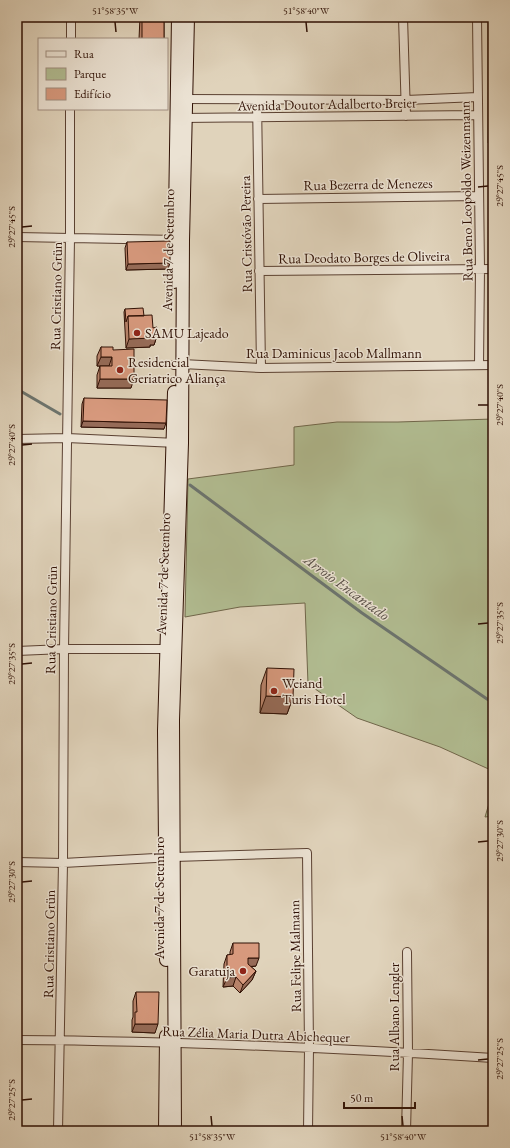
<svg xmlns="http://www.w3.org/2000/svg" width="510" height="1148" viewBox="0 0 510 1148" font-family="'EB Garamond',serif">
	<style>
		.green { fill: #b1bc91; stroke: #70664a }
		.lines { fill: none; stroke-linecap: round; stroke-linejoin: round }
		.stream { stroke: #6c746e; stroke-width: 3 }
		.street-casing { stroke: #5b4132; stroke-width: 10 }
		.secondary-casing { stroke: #2f1004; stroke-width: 14 }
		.street { stroke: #ebe2d3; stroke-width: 8 }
		.secondary { stroke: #ebe2d3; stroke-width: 12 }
		.wall { fill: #b9846c; stroke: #2f1004 }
		.shaded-wall { fill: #966b58; stroke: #2f1004 }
		.building { fill: #d7997d; stroke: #2f1004 }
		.ticks { fill: none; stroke: #2f1004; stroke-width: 1.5 }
		.poi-dot { fill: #8f2418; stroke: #ebe2d3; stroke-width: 1.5 }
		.labels { text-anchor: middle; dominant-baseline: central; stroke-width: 3; stroke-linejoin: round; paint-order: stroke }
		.street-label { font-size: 14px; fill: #2f1004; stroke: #ebe2d3 }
		.poi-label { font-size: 14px; fill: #2f1004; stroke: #ebe2d3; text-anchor: start }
		.water-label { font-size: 15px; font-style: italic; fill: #524a42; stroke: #ebe2d3 }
		.neatline { fill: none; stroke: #2f1004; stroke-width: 1.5 }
		.ticks-label { font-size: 10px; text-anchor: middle; fill: #2f1004 }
	</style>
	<rect width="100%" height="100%" fill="#e0d3bb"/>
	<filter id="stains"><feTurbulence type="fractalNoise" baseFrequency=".005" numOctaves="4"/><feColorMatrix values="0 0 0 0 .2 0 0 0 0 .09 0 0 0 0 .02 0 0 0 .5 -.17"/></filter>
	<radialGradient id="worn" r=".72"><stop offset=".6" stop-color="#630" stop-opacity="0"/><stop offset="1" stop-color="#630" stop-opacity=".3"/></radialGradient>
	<path class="green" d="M488 17H493V143H488Z
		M493 419V771L440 747 357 718 308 684 305 603 240 607 185 617 188 479 294 465V427L337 422H398Z
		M493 790V816L485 817Z"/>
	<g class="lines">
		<path class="stream" d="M17 389 60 414
			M190 485 362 613 487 699 493 701"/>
		<g class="street-casing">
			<path id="street" d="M403 17 406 116
				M477 17 480 269 479 365
				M71 39V17
				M182 99 406 100 478 97
				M257 100 261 368
				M181 118 477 115
				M258 199 479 196
				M17 237 178 240
				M259 271 493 269
				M174 365 182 364 261 368 493 365
				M17 439 67 438 177 443
				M17 651 64 649H171
				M17 862 63 863 174 857 307 853 309 1048 308 1131
				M17 1040C176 1041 335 1048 493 1058
				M58 1131 63 863 64 649 70 238V109
				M406 1131 408 1053 407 952"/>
		</g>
		<g class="secondary-casing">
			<path id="secondary" d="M174 282 178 17
				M166 960 164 731 174 392
				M165 1131 166 1036
				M175 1131 173 720 182 443 183 240 188 17"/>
		</g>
		<use href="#street" class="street"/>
		<use href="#secondary" class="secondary"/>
	</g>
	<path class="wall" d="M140 17H164V39H139Z
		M127 242 168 269 126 270 125 248Z
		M125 309 144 316 153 328 157 336 154 345H150V347L126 348 124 312Z
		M101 347 113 350 131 388H97V375L100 366H97V356Z
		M84 398 164 429 81 427 82 404Z
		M267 668 293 697 287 714 260 713 261 685Z
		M233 943 256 966 251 967 256 971 252 980 240 993 233 986 223 987 224 964 227 955H230V952Z
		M136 992 155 1033 132 1032V1020L133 1017V1001Z"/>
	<path class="shaded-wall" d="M170 263 168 269 126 270 128 264Z
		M153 336H157L154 345H150V347L126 348 129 339Z
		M101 357H112L109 366H97Z
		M100 379H134L131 388H97Z
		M83 421 166 423 164 429 81 427Z
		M266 696 293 697 287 714 260 713Z
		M248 958H259L256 966 245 967Z
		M256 971 252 980 240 993 243 985Z
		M236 977 233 986 223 987 227 978Z
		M135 1024H158L155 1033 132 1032Z"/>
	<path class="building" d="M142 17H164V39H142Z
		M170 241V263L128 264 127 242Z
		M143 308 144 316H128L126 322 125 309Z
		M152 315 153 328 157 327V336H153V338L129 339 128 316Z
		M101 347H113V350L134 349V379H100V366H112V357H101Z
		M84 398 167 400 166 423 83 421Z
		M267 668 294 669 293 697 266 696Z
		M233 943H259V958H248V964L256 971 243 985 236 977 227 978V955L233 954Z
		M136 992H159L158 1024H135V1012H137Z"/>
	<path class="ticks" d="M115 22 116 32M306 22 307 32M478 187 488 186M22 227 32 226M478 405H488M22 445 32 444M478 624 488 623M22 664 32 663M478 842 488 841M22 882 32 881M478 1060 488 1059M22 1100 32 1099M211 1116 212 1126M402 1116 403 1126"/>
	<g class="poi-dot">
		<circle cx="137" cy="333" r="4"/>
		<circle cx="120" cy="370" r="4"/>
		<circle cx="274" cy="691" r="4"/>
		<circle cx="243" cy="971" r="4"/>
	</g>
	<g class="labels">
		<g class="street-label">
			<text transform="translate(327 104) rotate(-1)">Avenida Doutor Adalberto Breier</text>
			<text transform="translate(368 184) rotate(-1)">Rua Bezerra de Menezes</text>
			<text transform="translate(466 191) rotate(-91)">Rua Beno Leopoldo Weizenmann</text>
			<text transform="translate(246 234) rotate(-91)">Rua Cristóvão Pereira</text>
			<text transform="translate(168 250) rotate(-89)">Avenida 7 de Setembro</text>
			<text transform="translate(364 257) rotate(-1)">Rua Deodato Borges de Oliveira</text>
			<text transform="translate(56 296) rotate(-89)">Rua Cristiano Grün</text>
			<text x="334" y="353">Rua Daminicus Jacob Mallmann</text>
			<text transform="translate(163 574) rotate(-88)">Avenida 7 de Setembro</text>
			<text transform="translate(51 620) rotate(-89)">Rua Cristiano Grün</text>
			<text transform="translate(159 898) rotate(-90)">Avenida 7 de Setembro</text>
			<text transform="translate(49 944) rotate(-89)">Rua Cristiano Grün</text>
			<text transform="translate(295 956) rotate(-91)">Rua Felipe Malmann</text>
			<text transform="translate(394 1017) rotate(-90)">Rua Albano Lengler</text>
			<text transform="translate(256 1034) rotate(2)">Rua Zélia Maria Dutra Abichequer</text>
		</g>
		<g class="poi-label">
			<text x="145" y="333">SAMU Lajeado</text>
			<text x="128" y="362">Residencial<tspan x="128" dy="16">Geriatrico Aliança</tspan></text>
			<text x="282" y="683">Weiand<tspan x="282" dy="16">Turis Hotel</tspan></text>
			<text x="235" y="971" text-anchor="end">Garatuja</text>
		</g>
		<g class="water-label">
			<text transform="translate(347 587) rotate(36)">Arroio Encantado</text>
		</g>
	</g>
	<rect width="510" height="1148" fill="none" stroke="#e0d3bb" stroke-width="44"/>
	<rect x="38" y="38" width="130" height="72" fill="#ebe2d3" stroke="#a08e80"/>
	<rect x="46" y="51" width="20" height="6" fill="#ebe2d3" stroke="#a08e80"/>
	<text x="74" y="58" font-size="12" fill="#2f1004">Rua</text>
	<rect x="46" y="68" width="20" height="12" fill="#b1bc91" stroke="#a08e80"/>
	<text x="74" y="78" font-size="12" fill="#2f1004">Parque</text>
	<rect x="46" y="88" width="20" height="12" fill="#d7997d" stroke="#a08e80"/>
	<text x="74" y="98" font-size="12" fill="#2f1004">Edifício</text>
	<path d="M344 1102v6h71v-6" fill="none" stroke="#2f1004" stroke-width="2"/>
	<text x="350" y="1102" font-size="12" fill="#2f1004" stroke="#ebe2d3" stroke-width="3" paint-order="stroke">50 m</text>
	<rect x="22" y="22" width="466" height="1104" class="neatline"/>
	<g class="ticks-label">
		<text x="115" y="14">51°58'35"W</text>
		<text x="306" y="14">51°58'40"W</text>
		<text transform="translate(499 186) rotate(-90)" y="4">29°27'45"S</text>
		<text transform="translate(11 227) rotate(-90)" y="4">29°27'45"S</text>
		<text transform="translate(499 405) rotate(-90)" y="4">29°27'40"S</text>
		<text transform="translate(11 445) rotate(-90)" y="4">29°27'40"S</text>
		<text transform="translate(499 623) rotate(-90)" y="4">29°27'35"S</text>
		<text transform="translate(11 664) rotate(-90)" y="4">29°27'35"S</text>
		<text transform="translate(499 841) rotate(-90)" y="4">29°27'30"S</text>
		<text transform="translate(11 882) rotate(-90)" y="4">29°27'30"S</text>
		<text transform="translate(499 1059) rotate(-90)" y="4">29°27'25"S</text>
		<text transform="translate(11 1100) rotate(-90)" y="4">29°27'25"S</text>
		<text x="212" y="1140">51°58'35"W</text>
		<text x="403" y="1140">51°58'40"W</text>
	</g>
	<rect width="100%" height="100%" filter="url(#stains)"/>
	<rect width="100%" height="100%" fill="url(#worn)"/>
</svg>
